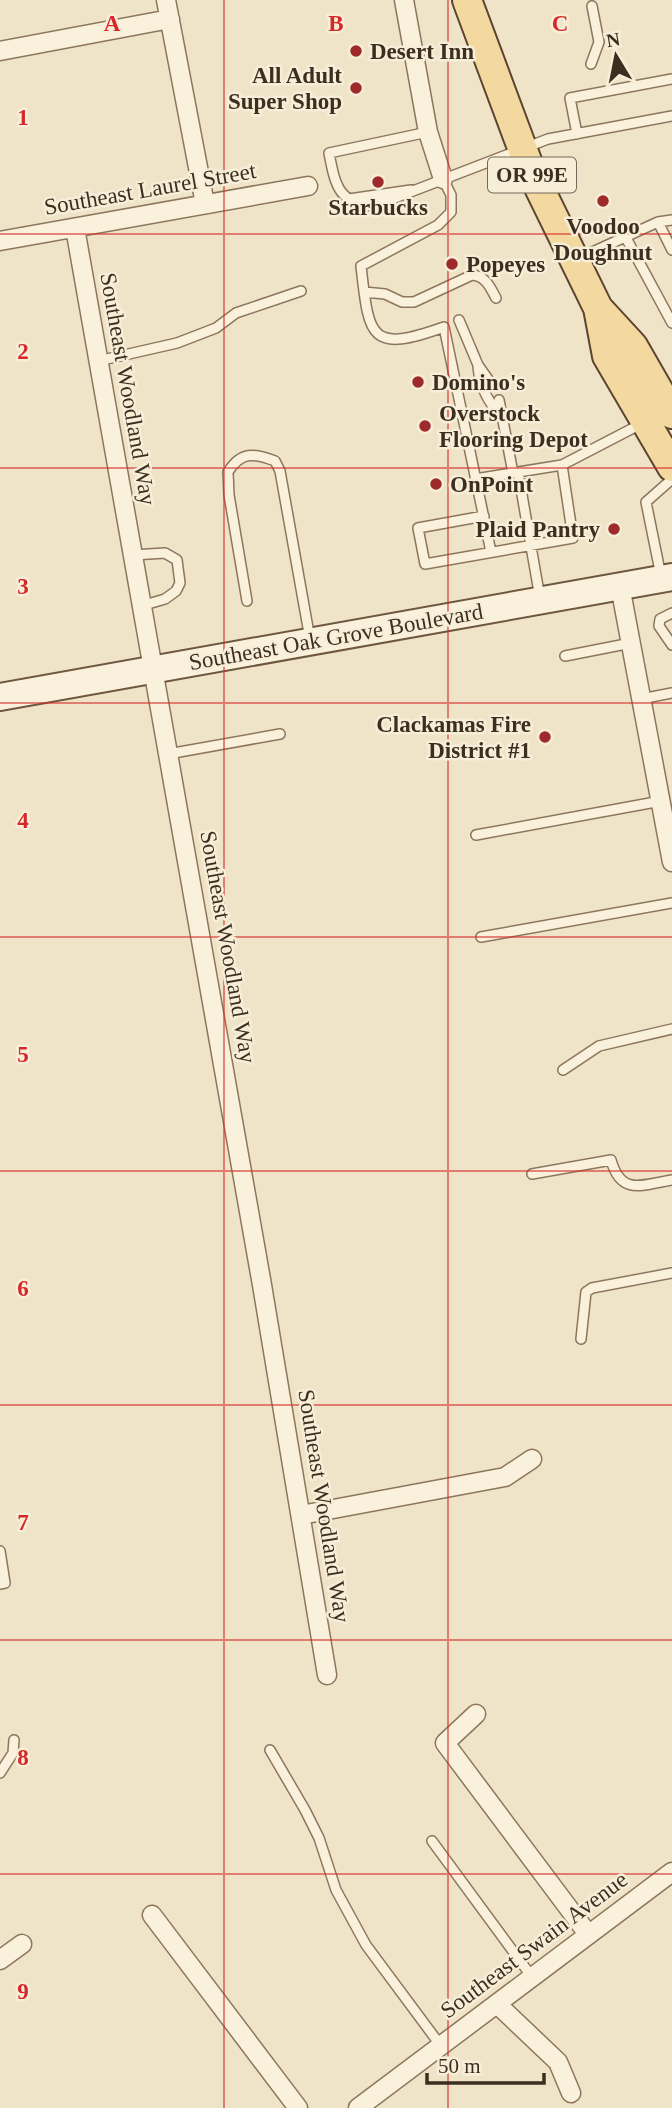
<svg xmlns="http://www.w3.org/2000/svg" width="672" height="2108" viewBox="0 0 672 2108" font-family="Georgia,serif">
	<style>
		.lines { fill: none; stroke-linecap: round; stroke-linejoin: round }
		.lane-casing { stroke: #8d765c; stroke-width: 12 }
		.street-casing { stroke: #8d765c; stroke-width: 21 }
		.secondary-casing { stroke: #6f573f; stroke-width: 30 }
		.primary-casing { stroke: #5b4430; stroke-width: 32 }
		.lane { stroke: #faf1dc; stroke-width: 9 }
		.street { stroke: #faf1dc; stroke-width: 18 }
		.secondary { stroke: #faf1dc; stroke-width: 26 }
		.primary { stroke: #f3d9a0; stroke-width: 28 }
		.grid { fill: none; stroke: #d62828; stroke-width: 2; stroke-opacity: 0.55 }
		.poi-dot { fill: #9e2a2b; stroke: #f7eed8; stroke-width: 2.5 }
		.labels { text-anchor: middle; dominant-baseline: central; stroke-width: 5; stroke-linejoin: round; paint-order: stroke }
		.shield { fill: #f7eed8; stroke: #756857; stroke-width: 2 }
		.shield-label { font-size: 21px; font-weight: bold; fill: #3d2e20 }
		.poi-label { font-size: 23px; font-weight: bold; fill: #3d2e20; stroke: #f7eed8; text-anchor: start }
		.street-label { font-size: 23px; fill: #3d2e20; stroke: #f7eed8 }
		.grid-label { font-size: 23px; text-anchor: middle; font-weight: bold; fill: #d62828; stroke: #f7eed8; stroke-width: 5; stroke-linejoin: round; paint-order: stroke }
	</style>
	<rect width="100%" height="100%" fill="#f0e4c8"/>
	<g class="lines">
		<g class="lane-casing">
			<path id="lane" d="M591 64 599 42 592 6
				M428 132 329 153C335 184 338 204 374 206L548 139 672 116
				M577 134 570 98 672 79
				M443 179 451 195V212L438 225 361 266C369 337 369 354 444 327L491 552
				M349 199 411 190
				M658 222 672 250
				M625 236 672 323
				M577 259 658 222 672 220
				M364 292 385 294 402 302H414L472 275C486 276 490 287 496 298
				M459 320 478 365 490 382
				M98 361 177 343 216 328 236 313 301 291
				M478 367C480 388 489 403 503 419
				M499 400 513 473
				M518 472 540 598
				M475 479 562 465 641 424
				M484 516 418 528 425 564 573 538 562 465
				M133 555 165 553 177 560 180 583 176 591 165 599 141 606
				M661 576 646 502 672 479
				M247 601 229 495 228 472C241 451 254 453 275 461L280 471 310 639
				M672 613 660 619 659 626 672 645
				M565 656 631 643
				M641 699 672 693
				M168 754 280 734
				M476 835 661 801
				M481 937 672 903
				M563 1070 599 1046 672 1029
				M532 1174 611 1160C621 1196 642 1185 672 1180
				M581 1339 586 1292 592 1288 672 1273
				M0 1551 5 1583 0 1584
				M270 1750 305 1810 319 1838 336 1890 366 1945 441 2046
				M0 1773 13 1753 14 1740
				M432 1841 532 1977"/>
		</g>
		<g class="street-casing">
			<path id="street" d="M166 0 205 204
				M404 0 428 132 443 179
				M0 51 170 19
				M75 228 262 1285 327 1675
				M0 241 308 186
				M620 586 672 862
				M301 1515 505 1477 532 1459
				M476 1714 445 1743 588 1934
				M152 1915 298 2108
				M0 1960 22 1944
				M497 2004 558 2062 571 2093
				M358 2108 672 1872"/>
		</g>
		<g class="secondary-casing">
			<path id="secondary" d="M0 697 672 577"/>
		</g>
		<g class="primary-casing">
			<path id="primary" d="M467 0 530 169 598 308 607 356 672 467
				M598 308 633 346 672 414"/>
		</g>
		<use href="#lane" class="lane"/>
		<use href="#street" class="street"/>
		<use href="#secondary" class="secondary"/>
		<use href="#primary" class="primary"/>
	</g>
	<path class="grid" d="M224 0V2108M448 0V2108M0 234H672M0 468H672M0 703H672M0 937H672M0 1171H672M0 1405H672M0 1640H672M0 1874H672"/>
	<g class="poi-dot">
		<circle cx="356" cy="51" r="7"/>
		<circle cx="356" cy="88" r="7"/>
		<circle cx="378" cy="182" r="7"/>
		<circle cx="603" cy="201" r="7"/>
		<circle cx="452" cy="264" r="7"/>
		<circle cx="418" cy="382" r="7"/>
		<circle cx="425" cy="426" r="7"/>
		<circle cx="436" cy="484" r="7"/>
		<circle cx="614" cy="529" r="7"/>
		<circle cx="545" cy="737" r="7"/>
	</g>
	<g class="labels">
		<rect class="shield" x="488" y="157.5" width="88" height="35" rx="5"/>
		<g class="shield-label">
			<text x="532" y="175">OR 99E</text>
		</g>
		<g class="poi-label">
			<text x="370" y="51">Desert Inn</text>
			<text x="342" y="75" text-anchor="end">All Adult<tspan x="342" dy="26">Super Shop</tspan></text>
			<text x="378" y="207" text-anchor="middle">Starbucks</text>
			<text x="603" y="226" text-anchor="middle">Voodoo<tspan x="603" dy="26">Doughnut</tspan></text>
			<text x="466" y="264">Popeyes</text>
			<text x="432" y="382">Domino's</text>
			<text x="439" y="413">Overstock<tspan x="439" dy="26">Flooring Depot</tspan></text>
			<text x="450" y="484">OnPoint</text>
			<text x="600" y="529" text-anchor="end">Plaid Pantry</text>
			<text x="531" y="724" text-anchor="end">Clackamas Fire<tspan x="531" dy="26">District #1</tspan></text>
		</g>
		<g class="street-label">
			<text transform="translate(150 189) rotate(-10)">Southeast Laurel Street</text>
			<text transform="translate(128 389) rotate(80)">Southeast Woodland Way</text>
			<text transform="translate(336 637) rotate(-10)">Southeast Oak Grove Boulevard</text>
			<text transform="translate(228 947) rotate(80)">Southeast Woodland Way</text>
			<text transform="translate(324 1506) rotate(81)">Southeast Woodland Way</text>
			<text transform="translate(534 1945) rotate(-37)">Southeast Swain Avenue</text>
		</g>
	</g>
	<g class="grid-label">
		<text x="112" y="31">A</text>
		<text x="336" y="31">B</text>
		<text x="560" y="31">C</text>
		<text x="23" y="125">1</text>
		<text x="23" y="359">2</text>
		<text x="23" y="594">3</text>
		<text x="23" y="828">4</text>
		<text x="23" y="1062">5</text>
		<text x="23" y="1296">6</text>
		<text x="23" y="1530">7</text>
		<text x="23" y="1765">8</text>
		<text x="23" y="1999">9</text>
	</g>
	<g transform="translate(616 56) rotate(350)" stroke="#f7eed8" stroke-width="5" paint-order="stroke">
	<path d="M0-5L12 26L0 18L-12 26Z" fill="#3d2e20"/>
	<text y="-10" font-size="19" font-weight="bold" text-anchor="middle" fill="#3d2e20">N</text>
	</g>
	<path d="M427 2073v10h117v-10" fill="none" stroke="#3d2e20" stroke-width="3.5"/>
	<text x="438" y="2073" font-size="21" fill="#3d2e20" stroke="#f7eed8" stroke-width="5" paint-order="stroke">50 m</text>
</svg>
